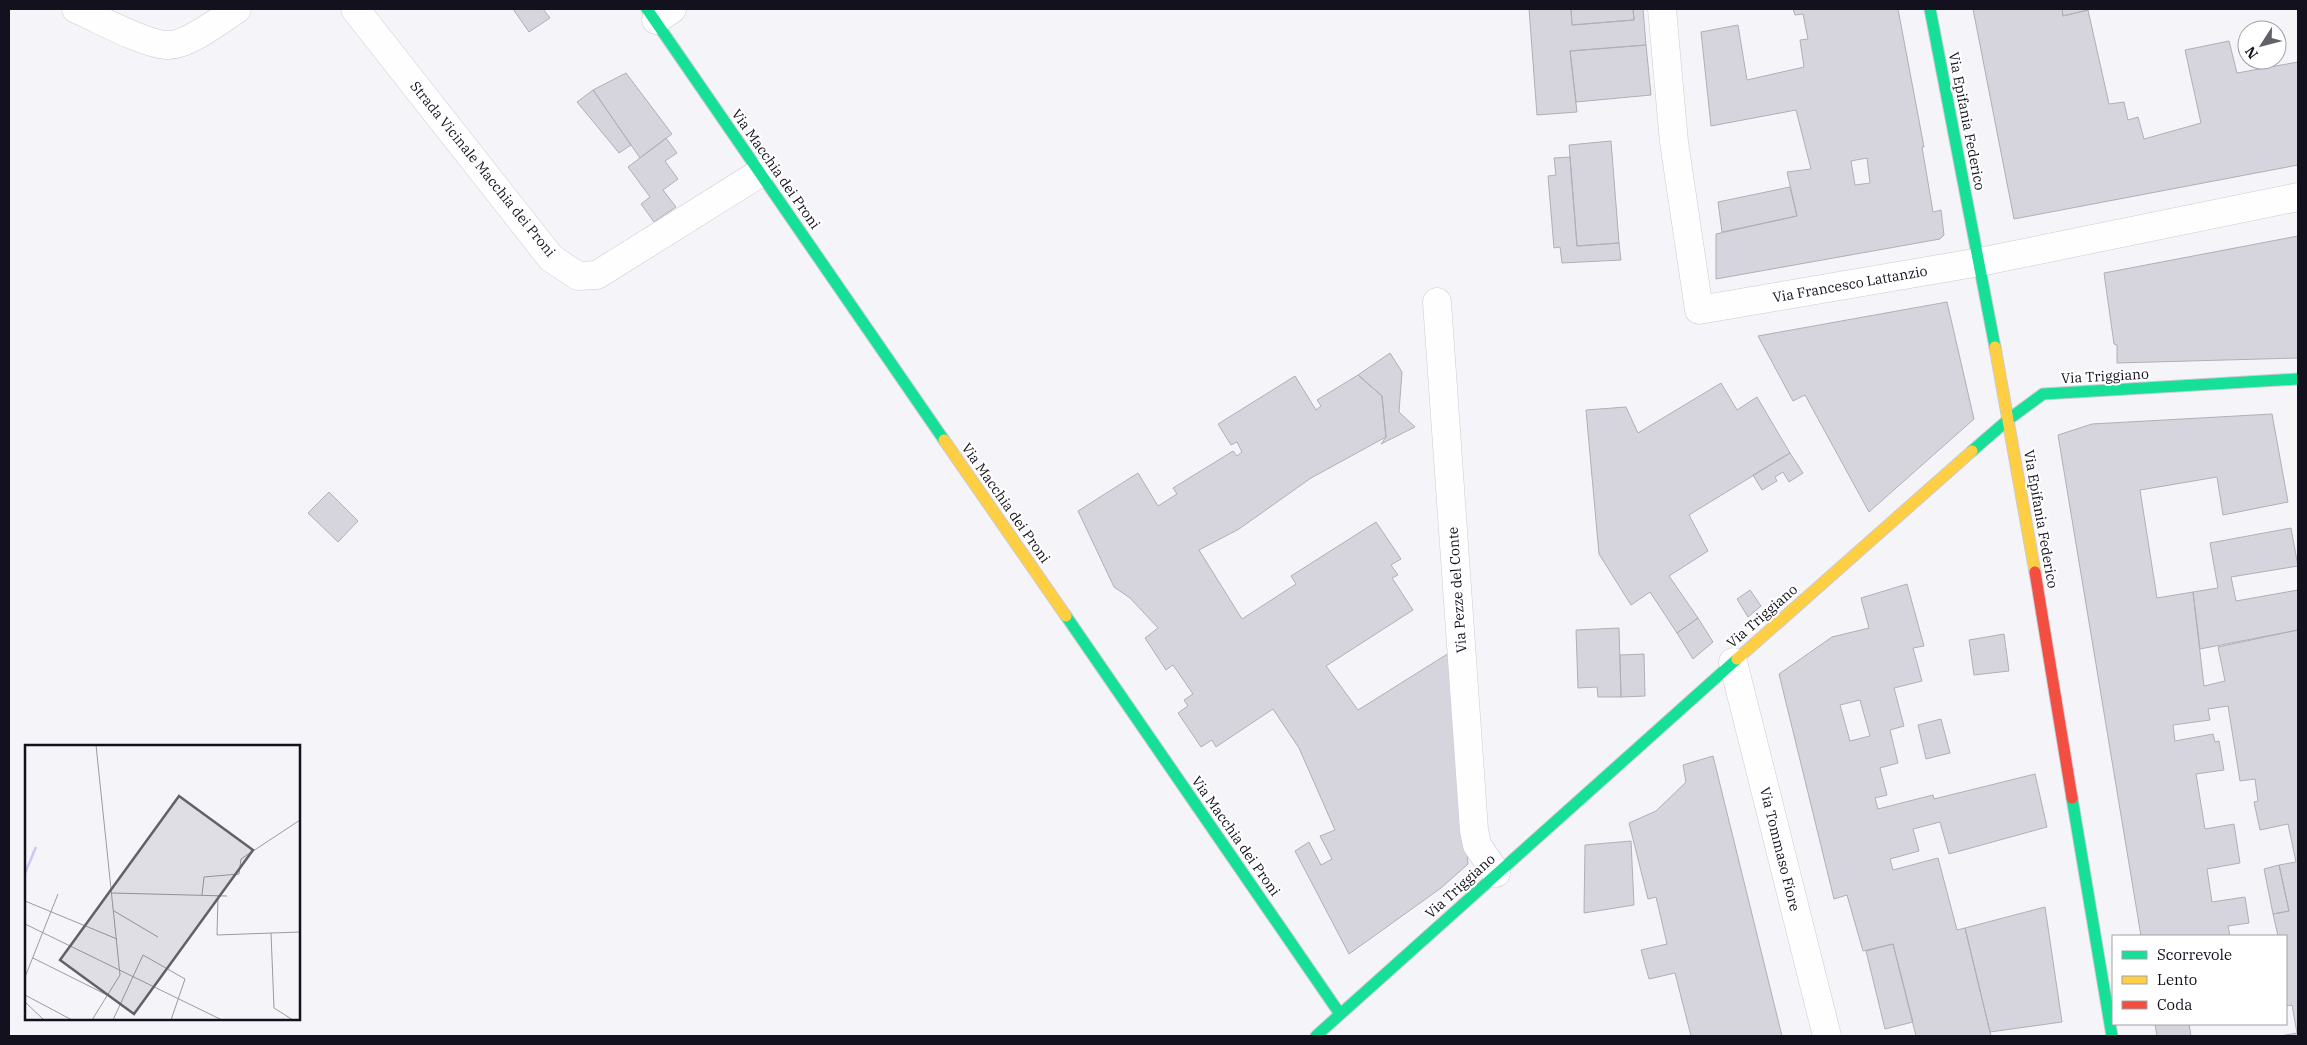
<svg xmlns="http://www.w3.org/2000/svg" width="2307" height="1045" viewBox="0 0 2307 1045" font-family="'IBM Plex Serif',serif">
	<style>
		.building { fill: #d6d5de; stroke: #afafb6; fill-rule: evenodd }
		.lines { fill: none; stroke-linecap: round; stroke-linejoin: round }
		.street-casing { stroke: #cbcbd2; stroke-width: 29 }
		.fast-casing { stroke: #cbcbd2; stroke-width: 13 }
		.slow-casing { stroke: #cbcbd2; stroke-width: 13 }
		.jam-casing { stroke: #cbcbd2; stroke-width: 13 }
		.street { stroke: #fefefe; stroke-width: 28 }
		.fast { stroke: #16e098; stroke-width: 11 }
		.slow { stroke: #ffcf43; stroke-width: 11 }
		.jam { stroke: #f24e42; stroke-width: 11 }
		.labels { text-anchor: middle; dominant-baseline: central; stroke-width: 4.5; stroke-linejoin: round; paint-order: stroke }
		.street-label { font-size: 14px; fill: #13111d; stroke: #fff }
		.inset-river { fill: none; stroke: #ccc5f7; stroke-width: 2.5 }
		.inset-road { fill: none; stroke: #9b9aa1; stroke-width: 1 }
		.view { fill: #62616a; fill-opacity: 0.15; stroke: #62616a; stroke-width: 2.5 }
		.inset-edge { fill: none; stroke: #13111d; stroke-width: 2.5 }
	</style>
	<rect width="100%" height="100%" fill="#f5f5f9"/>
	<path class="building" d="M513 9H543L550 18 529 32Z
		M1529 9H1571L1572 25 1634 20 1633 9H1643L1646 45 1570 51 1577 112 1537 115Z
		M1571 9H1633L1634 20 1572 25Z
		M1793 9H1898L1924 147H1922L1933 212 1941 210 1944 235 1940 239 1716 279V234L1797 216 1787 172 1811 169 1796 110 1711 126 1701 32 1738 25 1747 80 1804 67 1800 40 1808 39 1803 14 1795 15ZM1867 158 1870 183 1855 185 1851 161Z
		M1973 9H2062L2063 16 2088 10 2109 104 2124 102 2128 120 2138 117 2144 139 2201 123 2185 50 2229 41 2237 73 2298 62V165L2014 219Z
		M2062 9H2092L2063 16Z
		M1646 45 1651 95 1576 102 1570 51Z
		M626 73 672 134 640 158 593 90Z
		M593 90 631 145 619 153 577 102Z
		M666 138 677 153 665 161 678 179 663 190 676 207 654 222 641 204 650 197 628 167Z
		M1611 141 1619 243 1577 246 1569 145Z
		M1570 157 1577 246 1619 243 1621 260 1562 263 1560 247 1554 248 1548 176 1556 175 1554 158Z
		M1790 187 1797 216 1722 232 1718 202Z
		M2298 236V358L2117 363V345L2114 344 2104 273Z
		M1947 302 1974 419 1869 512 1805 395 1793 401 1758 336Z
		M1390 353 1402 372 1399 412 1415 427 1381 444 1386 437 1382 396 1358 375Z
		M1358 375 1382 396 1386 437 1311 478 1239 529 1199 550 1242 619 1296 584 1291 576 1376 522 1401 559 1391 565 1398 575 1392 578 1413 610 1326 666 1358 710 1449 653 1468 864 1441 888 1349 954 1295 851 1309 842 1321 865 1332 859 1320 836 1335 830 1299 748 1273 709 1216 747 1212 740 1201 747 1178 713 1188 706 1184 700 1193 694 1173 665 1166 670 1145 638 1158 628 1130 598 1114 587 1078 511 1138 473 1158 506 1177 494 1173 488 1233 451 1237 456 1242 452 1237 442 1231 445 1218 424 1295 376 1316 410 1321 406 1317 400Z
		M1721 383 1737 410 1757 397 1790 453 1689 515 1708 551 1669 576 1698 618 1677 633 1650 592 1631 605 1599 554 1586 410 1626 407 1638 433Z
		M2272 414 2288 502 2223 515 2217 477 2140 490 2157 598 2193 592 2204 686 2225 681 2218 647 2298 630V1036H2280L2297 1033 2292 1005 2286 1006V936H2278L2273 914 2289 911 2279 865 2296 862 2288 824 2260 830 2254 802 2258 801 2255 779 2240 781 2228 706 2208 709 2210 720 2173 725 2175 741 2213 734 2215 742 2219 741 2224 770 2196 774 2205 829 2234 824 2240 863 2207 869 2212 902 2245 897 2249 923 2228 926 2230 936H2141L2058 435 2092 424Z
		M1790 453 1803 473 1789 482 1783 472 1775 477 1777 481 1762 490 1753 475Z
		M329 492 358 521 338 542 308 513Z
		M2291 528 2298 566 2231 577 2236 601 2298 590V630L2200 649 2193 592 2218 588 2210 543Z
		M1907 584 1924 646 1913 648 1922 681 1894 688 1904 726 1890 730 1898 763 1880 768 1887 795 1875 798 1878 809 1933 795 1934 799 2035 774 2047 827 1949 854 1940 822 1913 829 1919 851 1890 859 1893 870 1938 858 1957 930 1965 928 1991 1036H1916L1893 944 1863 951 1847 895 1834 899 1779 674 1832 637 1869 628 1861 598ZM1860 700 1870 736 1850 741 1840 705Z
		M1750 590 1761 606 1748 617 1737 599Z
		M1698 618 1713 642 1693 659 1677 633Z
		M1619 628 1621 697H1598L1597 687 1578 688 1576 630Z
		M2004 634 2009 671 1974 675 1969 640Z
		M1644 654 1645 696 1621 697 1620 655Z
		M1941 719 1950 753 1926 759 1918 725Z
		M1713 756 1782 1036H1691L1675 973 1649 979 1641 950 1667 944 1656 897 1648 899 1629 823 1656 811 1686 782 1683 765Z
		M1631 841 1634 905 1584 913 1585 845Z
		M2279 865 2289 911 2273 914 2264 869Z
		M2045 907 2062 1022 1990 1032 1965 928Z
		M1893 944 1913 1022 1885 1029 1866 951Z
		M2155 1024H2189L2191 1036H2157Z"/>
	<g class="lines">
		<g class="street-casing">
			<path id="street" d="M76 9C97 18 144 44 166 45 186 47 220 20 237 9
				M355 9 551 258 578 276 597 275 760 173
				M1662 9 1674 142 1699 310 1980 262 2298 197
				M656 20 672 9
				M1437 302 1474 830 1477 845 1496 873
				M1733 662 1827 1036"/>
		</g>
		<g class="fast-casing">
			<path id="fast" d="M647 9 944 440
				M1930 9 1995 347
				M1972 451 2009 419 2043 394 2298 379
				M1066 616 1340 1014
				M2072 798 2112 1036
				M1316 1036 1737 659"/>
		</g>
		<g class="slow-casing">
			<path id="slow" d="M1995 347 2035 572
				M944 440 1066 616
				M1737 659 1972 451"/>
		</g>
		<g class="jam-casing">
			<path id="jam" d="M2035 572 2072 798"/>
		</g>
		<use href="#street" class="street"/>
		<use href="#fast" class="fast"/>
		<use href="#slow" class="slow"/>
		<use href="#jam" class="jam"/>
	</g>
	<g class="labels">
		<g class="street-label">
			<text transform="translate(1967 121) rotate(79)">Via Epifania Federico</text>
			<text transform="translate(483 169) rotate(51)">Strada Vicinale Macchia dei Proni</text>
			<text transform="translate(776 169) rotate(55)">Via Macchia dei Proni</text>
			<text transform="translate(1850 284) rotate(-10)">Via Francesco Lattanzio</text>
			<text transform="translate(2105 376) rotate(-3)">Via Triggiano</text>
			<text transform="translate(1006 503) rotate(55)">Via Macchia dei Proni</text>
			<text transform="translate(2041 519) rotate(80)">Via Epifania Federico</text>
			<text transform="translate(1457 590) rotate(-94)">Via Pezze del Conte</text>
			<text transform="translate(1762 616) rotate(-41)">Via Triggiano</text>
			<text transform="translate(1236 836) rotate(55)">Via Macchia dei Proni</text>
			<text transform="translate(1780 849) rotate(76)">Via Tommaso Fiore</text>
			<text transform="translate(1460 886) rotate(-42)">Via Triggiano</text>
		</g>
	</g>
	<g transform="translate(25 745)">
		<rect width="275" height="275" fill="#f5f5f9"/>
		<path class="inset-river" d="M0 128 11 102"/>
		<path class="inset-road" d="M87 148 202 151M177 150 179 132 214 129 216 114 275 75M193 151 192 190 275 187M0 156 92 194M89 166 133 192M0 179 197 275M246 188 249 263 268 275M8 213 82 250M0 232 33 149M0 250 47 275M0 257 19 275M67 275 95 230 71 0M88 275 118 210 160 234 146 275"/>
		<path class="view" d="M154 51 228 105 109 269 35 215Z"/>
		<rect width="275" height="275" class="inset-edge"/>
	</g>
	<rect width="2307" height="1045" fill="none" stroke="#13111d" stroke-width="20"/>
	<rect x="2112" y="935" width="175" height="90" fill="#ffffff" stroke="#a1a0a5"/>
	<rect x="2122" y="951" width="25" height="8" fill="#16e098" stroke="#a1a0a5"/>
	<text x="2157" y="960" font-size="15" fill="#13111d">Scorrevole</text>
	<rect x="2122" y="976" width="25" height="8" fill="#ffcf43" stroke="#a1a0a5"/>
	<text x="2157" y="985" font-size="15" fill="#13111d">Lento</text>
	<rect x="2122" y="1001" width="25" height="8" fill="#f24e42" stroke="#a1a0a5"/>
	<text x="2157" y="1010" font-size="15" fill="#13111d">Coda</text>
	<g transform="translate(2262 45) rotate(234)"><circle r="24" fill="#ffffff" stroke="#a1a0a5"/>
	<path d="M0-4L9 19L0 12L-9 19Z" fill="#62616a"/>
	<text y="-8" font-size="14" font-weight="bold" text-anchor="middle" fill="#13111d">N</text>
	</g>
</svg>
